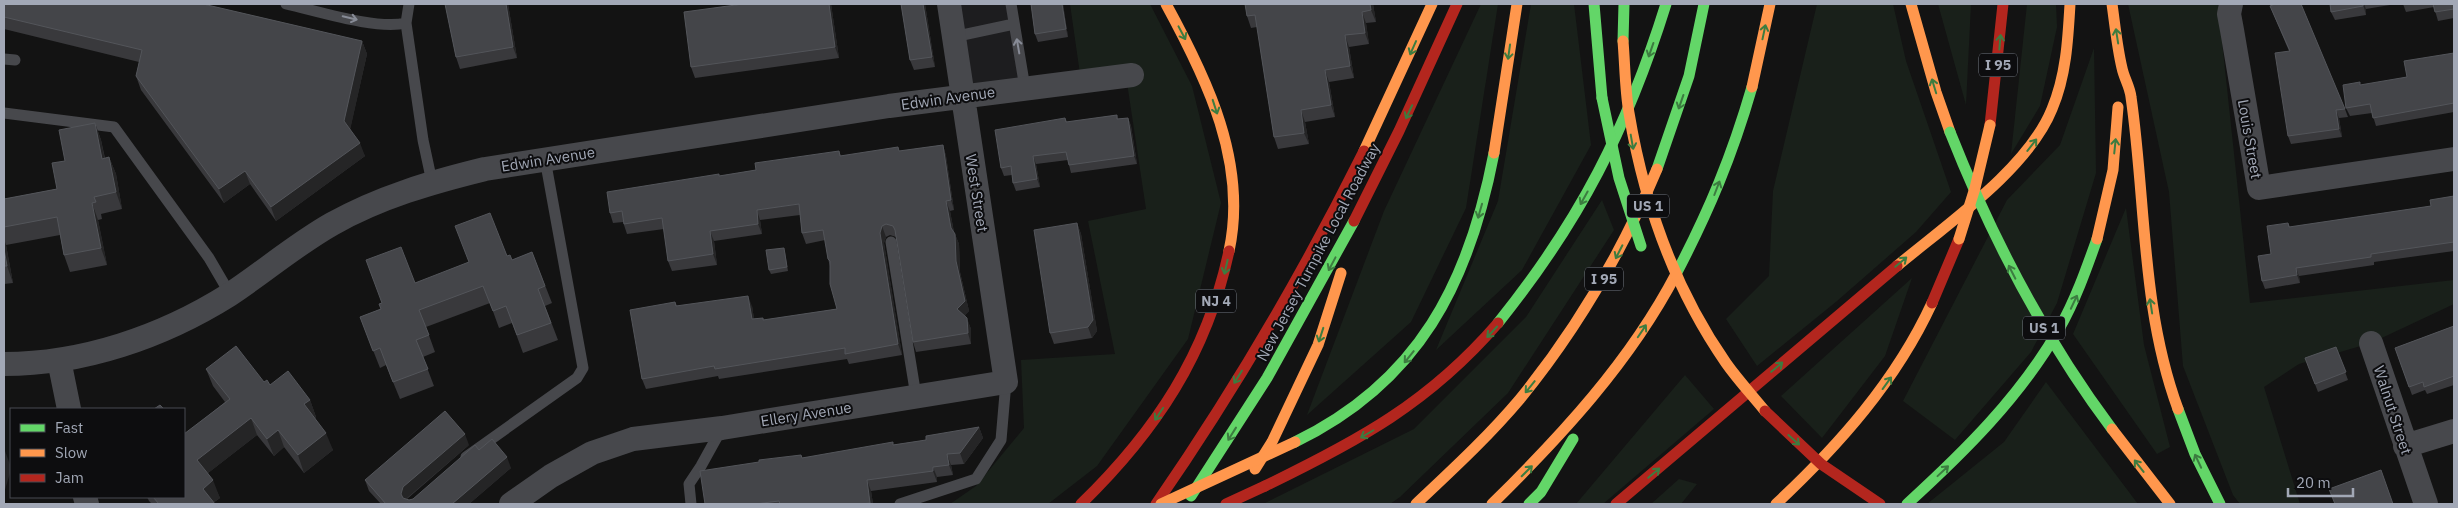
<svg xmlns="http://www.w3.org/2000/svg" width="2458" height="508" viewBox="0 0 2458 508" font-family="'IBM Plex Sans',sans-serif">
	<style>
		.built { fill: #1d1d1f }
		.green { fill: #19201a }
		.lines { fill: none; stroke-linecap: round; stroke-linejoin: round }
		.lane { stroke: #47484c; stroke-width: 11 }
		.street { stroke: #47484c; stroke-width: 24 }
		.fast { stroke: #63d668; stroke-width: 11 }
		.slow { stroke: #ff974d; stroke-width: 11 }
		.jam { stroke: #b3261e; stroke-width: 11 }
		.fast-bridge { stroke: #63d668; stroke-width: 11 }
		.slow-bridge { stroke: #ff974d; stroke-width: 11 }
		.jam-bridge { stroke: #b3261e; stroke-width: 11 }
		.wall { fill: #39393c }
		.shaded-wall { fill: #252526 }
		.building { fill: #444549; stroke: #53555a }
		.oneway { stroke: #878b96 }
		.oneway2 { stroke: #3c7c40 }
		.labels { text-anchor: middle; dominant-baseline: central; stroke-width: 4; stroke-linejoin: round; paint-order: stroke }
		.shield { fill: #0d0d0f; stroke: #757a84; stroke-width: 1 }
		.shield-label { font-size: 14px; font-weight: bold; fill: #a2a8b6 }
		.street-label { font-size: 15px; fill: #a2a8b6; stroke: #0d0d0f }
	</style>
	<rect width="100%" height="100%" fill="#131313"/>
	<path class="built" d="M949 4H1016L1030 87 962 97Z"/>
	<path class="green" d="M1070 4H1150L1192 86 1221 203 1188 339 1097 466 1048 504H950L976 486 1024 428 1021 360 1115 354 1088 221 1146 209 1126 76 1081 81Z
		M1481 4H1498L1466 208 1411 322 1307 415 1384 211Z
		M1531 4H1574L1591 145 1522 270 1436 350 1498 201Z
		M1817 4H1893L1906 61 1951 192 1916 232 1837 301 1757 366 1726 319 1769 276 1773 191Z
		M1938 4H1971L1966 105Z
		M2027 4H2056L2057 27 2040 106 2011 154Z
		M2128 4H2218L2250 303 2454 280V304L2371 343 2299 364 2264 387 2300 504H2240L2233 495 2183 366 2169 192Z
		M2094 48 2096 173 2057 303 2031 352 1955 440 1903 401 2007 200 2060 145Z
		M1602 200 1614 230 1508 393 1400 497 1390 504H1263L1414 429 1526 317Z
		M2126 208 2144 345 2170 447 2157 454 2073 334Z
		M1912 278 1885 356 1822 438 1781 396Z
		M1685 375 1714 409 1603 504H1576Z
		M2046 382 2138 504H1927L2004 442Z
		M1679 479 1697 484 1681 504H1651Z"/>
	<g class="lines">
		<path class="lane" d="M286 4C318 11 376 30 406 23
			M409 4 406 23 423 140 432 182
			M1011 4 1025 88
			M953 37 1014 24
			M4 59 15 60
			M4 113 114 127 209 258 230 294
			M891 242 916 396
			M466 457 577 378 583 368 545 159
			M691 504 689 484 701 466 722 428
			M900 504 976 479 1001 440 1006 382"/>
		<path class="street" d="M2231 4 2229 14 2232 30 2259 188 2454 159
			M2371 343 2426 504
			M59 360 69 409
			M4 364C83 364 162 337 229 295 264 272 295 245 332 224 380 197 432 182 485 169L889 106 1132 75
			M2405 446 2454 431
			M85 497 87 504
			M511 504 551 476 592 453 633 439 722 428 1006 382 949 4"/>
		<path class="fast" d="M1594 4 1602 98
			M1623 41 1624 4
			M1657 169 1689 76 1704 4
			M1676 274C1709 211 1732 156 1752 87
			M1498 323C1580 221 1627 129 1666 4
			M2178 409 2195 454 2220 504
			M1295 442C1419 382 1469 283 1494 153
			M1191 496 1267 378 1354 221
			M1529 504 1541 492 1573 439
			M1907 504C1964 452 2020 397 2059 329 2075 301 2086 270 2097 239"/>
		<path class="slow" d="M1166 4C1207 79 1248 163 1229 251
			M1911 4 1936 92 1950 132
			M2112 4C2115 25 2117 47 2122 68 2124 78 2130 87 2131 97 2146 201 2141 309 2178 409
			M1752 87 1770 4
			M1364 151 1432 4
			M1494 153 1517 4
			M2097 239 2113 170 2118 107
			M1897 266C1946 225 2028 169 2052 109 2066 76 2068 40 2070 4
			M1255 469 1272 442 1318 345 1341 273
			M1416 504C1452 470 1488 437 1520 399 1577 329 1622 252 1657 169
			M1492 504C1561 436 1630 362 1676 274
			M1776 504C1839 445 1896 381 1932 303"/>
		<path class="jam" d="M1990 125 2003 4
			M1354 221 1399 131 1457 4
			M1932 303 1959 239
			M1265 486C1358 441 1429 403 1498 323
			M1081 504C1156 431 1207 354 1229 251
			M1156 504C1234 391 1303 274 1364 151
			M1616 504 1897 266"/>
		<path class="fast-bridge" d="M1602 98 1619 178 1641 246
			M1950 132C1992 238 2044 338 2112 429"/>
		<path class="slow-bridge" d="M1623 41C1625 65 1625 90 1629 113 1644 203 1674 288 1726 363 1738 380 1752 395 1765 411
			M1959 239 1975 188 1990 125
			M2112 429 2170 504
			M1161 504 1295 442"/>
		<path class="jam-bridge" d="M1765 411 1821 464 1880 504
			M1226 504 1265 486"/>
	</g>
	<path class="wall" d="M4 4 362 41 367 54 350 129 365 156 276 221 250 184 224 203 141 90 136 76 139 62 4 29Z
		M445 4H508L517 58 460 69 456 57Z
		M743 4H831L839 58 695 78 691 67Z
		M901 4H925L935 67 914 70 910 60Z
		M1031 4H1063L1068 37 1038 42 1035 34Z
		M1245 4H1373L1376 22 1366 23 1369 44 1349 47 1354 78 1329 82 1335 117 1305 122 1309 144 1278 149 1274 137 1257 27 1251 28 1247 16Z
		M2330 4H2396L2366 9V15L2335 20 2331 12Z
		M2403 4H2454V18L2438 21 2434 7 2406 12Z
		M2270 6 2345 109 2348 117 2339 118 2342 137 2291 144 2288 136 2289 51Z
		M2454 53V112L2376 126 2372 113 2350 116 2346 108Z
		M1117 115 1118 119 1128 118 1131 126 1137 164 1071 173 1069 165 1068 160 1036 164 1040 187 1016 191 1013 183 1012 175 1004 176 1001 168 1065 118 1067 122Z
		M95 123 101 140 105 158 109 157 116 174 122 209 101 214 102 219 98 220 107 265 70 272 64 255 60 235 6 245 13 283 4 284V199L57 189 65 161Z
		M943 145 946 156 954 210 950 211 954 232 959 244 960 272 969 311 965 315 971 329V344L916 352 913 342 896 237 890 235 886 237 884 243 902 355 849 364 847 359 719 379 718 376 646 389 642 379 675 302 677 306H752L754 319 763 318 764 320 837 309 830 266 828 259 825 240 806 244 802 233 800 215 760 220 762 234 714 241 717 265 672 271 668 261 664 229 627 234 623 222 613 223 610 213 719 176 756 170 839 151 841 156 900 151Z
		M2454 196V251L2374 262V265L2299 276 2300 283 2265 289 2262 281 2288 223 2290 227 2431 206Z
		M1077 223 1081 234 1097 331 1092 338 1054 344 1050 333Z
		M532 252 552 303 545 306 558 340 523 353 512 323 499 328 490 303 426 327 435 352 423 357 434 386 400 399 386 365 380 368 360 317 381 309 382 303 415 283 507 256 512 260Z
		M785 252 788 271 771 274 769 270Z
		M2454 326V385L2427 394 2425 390 2412 395 2395 348Z
		M2336 347 2348 380 2318 392 2305 358Z
		M206 369 264 382 310 400 316 417 315 418 333 450 304 473 284 447 274 456 257 435 208 473 220 498 213 503 215 504H152L149 501 147 497H184V435L225 402 213 386Z
		M979 427 983 438 964 464 951 465 953 475 937 477V482L871 491 873 504H705L759 462 801 455 802 458 926 440Z
		M469 445 407 499 409 500 413 499 479 450 511 468 469 504H381L369 491 365 480Z"/>
	<path class="shaded-wall" d="M506 4H508L517 58 513 47Z
		M829 4H831L839 58 835 47Z
		M923 4H925L935 67 932 57Z
		M1062 4H1063L1068 37 1066 29Z
		M1370 4H1373L1376 22 1371 10Z
		M2363 4H2364L2366 9V15Z
		M1362 12 1366 23 1369 44 1365 33Z
		M1345 35 1349 47 1354 78 1350 66Z
		M362 41 367 54 349 135 344 121Z
		M1325 70 1329 82 1335 117 1331 105Z
		M1301 110 1305 122 1309 144 1304 133Z
		M2336 110 2339 118 2342 137 2339 129Z
		M1128 118 1131 126 1137 164 1134 156Z
		M95 123 101 140 108 176 102 159Z
		M360 143 365 156 276 221 271 207Z
		M943 145 946 156 954 210 951 200Z
		M1033 156 1036 164 1040 187 1037 179Z
		M109 157 116 174 122 209 116 192Z
		M245 171 250 184 224 203 219 189Z
		M946 201 950 211 955 238 951 228Z
		M92 203 98 220 107 265 101 248Z
		M757 210 760 220 762 234 758 224Z
		M1077 223 1081 234 1097 331 1092 338 1088 327Z
		M882 226 886 237 884 243 902 355 898 344 880 233Z
		M710 231 714 241 717 265 713 254Z
		M955 234 959 244 960 272 969 311 961 319 957 309 956 261Z
		M4 239 6 245 13 283 7 266 4 249Z
		M2296 268 2299 276 2300 283 2297 275Z
		M748 296 752 306 756 330 752 319Z
		M967 318 971 329V344L968 333Z
		M310 400 316 417 310 421 304 404Z
		M251 418 257 435 203 477 197 460Z
		M979 427 983 438 964 464 960 453Z
		M278 430 284 447 274 456 267 439Z
		M326 433 333 450 304 473 298 455Z
		M465 434 469 445 407 498 405 504 401 494 403 487Z
		M5 451 11 467V470L4 493V456Z
		M947 454 951 465 953 475 949 465Z
		M507 457 511 468 469 504H452Z
		M933 467 937 477V482L933 471Z
		M213 480 220 498 211 504 203 489Z
		M867 480 871 491 873 504H871L870 503Z"/>
	<path class="building" d="M4 4H203L362 41 344 121 360 143 271 207 245 171 219 189 136 76 142 50 4 17Z
		M445 4H506L513 47 456 57Z
		M743 4H829L835 47 691 67 684 12Z
		M901 4H923L932 57 910 60Z
		M1031 4H1062L1066 29 1035 34Z
		M1245 4H1370L1371 10 1362 12 1365 33 1345 35 1350 66 1325 70 1331 105 1301 110 1304 133 1274 137 1255 15 1247 16Z
		M2275 4H2301L2345 109 2336 110 2339 129 2288 136 2275 53 2290 51 2270 6Z
		M2330 4H2363V6L2331 12Z
		M2433 4H2454V9L2435 12Z
		M2454 53V103L2373 118 2370 104 2346 108 2343 85 2360 82V85L2407 77 2404 61Z
		M1117 115V119L1128 118 1134 156 1069 165 1066 152 1033 156 1037 179 1013 183 1011 166 1001 168 995 130 1065 118 1066 122Z
		M95 123 102 159 109 157 116 192 94 197 96 202 92 203 101 248 64 255 57 217 4 227V199L57 189 52 163 65 161 59 130Z
		M943 145 951 200 946 201 951 228 955 234 956 261 965 301 957 309 967 318 968 333 913 342 895 230 893 226 886 224 882 226 880 233 898 344 845 354V348L715 369 714 366 642 379 630 310 675 302 676 306 748 296 752 319 763 318V320L837 309 830 284V261L828 259 823 230 802 233 799 204 757 210 758 224 710 231 713 254 668 261 662 218 624 224 622 211 610 213 607 192 719 174V176L756 170 755 163 839 151 840 156 898 147 899 151Z
		M2454 196V242L2371 254V257L2296 268 2297 275 2262 281 2258 256 2271 254 2267 226 2288 223 2289 227 2431 206 2430 200Z
		M490 213 507 256 510 255 512 260 532 252 545 286 538 289 551 323 517 335 506 306 493 311 483 286 419 310 429 335 416 340 428 369 393 382 380 348 373 351 360 317 381 309 379 304 382 303 366 260 401 247 415 283 469 262 455 226Z
		M1077 223 1093 320 1088 327 1050 333 1034 230Z
		M784 248 787 267 769 270 766 250Z
		M4 249 7 266H4Z
		M2454 326V376L2424 387 2423 382 2409 387 2395 348Z
		M236 346 264 382 267 380 270 385 288 371 310 400 304 404 326 433 298 455 278 430 267 439 251 418 197 460 213 480 203 489 215 504H159L153 497H184V434L230 399 206 369Z
		M2336 347 2346 372 2315 384 2305 358Z
		M160 405 164 409H154Z
		M445 411 465 434 403 487 401 494 403 498 409 500 413 499 475 445 479 450 492 439 507 457 452 504H386L365 480Z
		M979 427 960 453 947 454 949 465 933 467V471L867 480 870 503 861 504H780L779 501 755 504H705L700 471 759 462V460L801 455 802 458 893 442V445L926 440V436Z
		M2381 470 2393 504H2335L2329 489Z"/>
	<defs><path id="oneway-shaft" d="M-6 0H5M1.5-3L5.5 0L1.5 3" fill="none" stroke-width="1.6" stroke-linecap="round" stroke-linejoin="round" transform="scale(1.25)"/></defs>
	<g class="oneway">
		<use href="#oneway-shaft" transform="translate(350 18) rotate(13)"/>
		<use href="#oneway-shaft" transform="translate(1018 46) rotate(-100)"/>
	</g>
	<g class="oneway2">
		<use href="#oneway-shaft" transform="translate(1764 32) rotate(-78)"/>
		<use href="#oneway-shaft" transform="translate(1182 33) rotate(62)"/>
		<use href="#oneway-shaft" transform="translate(2117 36) rotate(-99)"/>
		<use href="#oneway-shaft" transform="translate(2000 42) rotate(-85)"/>
		<use href="#oneway-shaft" transform="translate(1413 48) rotate(114)"/>
		<use href="#oneway-shaft" transform="translate(1651 50) rotate(109)"/>
		<use href="#oneway-shaft" transform="translate(1509 52) rotate(98)"/>
		<use href="#oneway-shaft" transform="translate(1934 86) rotate(-107)"/>
		<use href="#oneway-shaft" transform="translate(1681 102) rotate(109)"/>
		<use href="#oneway-shaft" transform="translate(1215 107) rotate(72)"/>
		<use href="#oneway-shaft" transform="translate(1409 112) rotate(115)"/>
		<use href="#oneway-shaft" transform="translate(1632 142) rotate(80)"/>
		<use href="#oneway-shaft" transform="translate(2032 145) rotate(-52)"/>
		<use href="#oneway-shaft" transform="translate(2115 146) rotate(-84)"/>
		<use href="#oneway-shaft" transform="translate(1717 188) rotate(-69)"/>
		<use href="#oneway-shaft" transform="translate(1584 198) rotate(119)"/>
		<use href="#oneway-shaft" transform="translate(1480 211) rotate(106)"/>
		<use href="#oneway-shaft" transform="translate(1619 252) rotate(117)"/>
		<use href="#oneway-shaft" transform="translate(1901 262) rotate(-40)"/>
		<use href="#oneway-shaft" transform="translate(1332 264) rotate(118)"/>
		<use href="#oneway-shaft" transform="translate(1226 267) rotate(103)"/>
		<use href="#oneway-shaft" transform="translate(2012 272) rotate(-117)"/>
		<use href="#oneway-shaft" transform="translate(2074 302) rotate(-65)"/>
		<use href="#oneway-shaft" transform="translate(2151 306) rotate(-99)"/>
		<use href="#oneway-shaft" transform="translate(1642 331) rotate(-56)"/>
		<use href="#oneway-shaft" transform="translate(1492 332) rotate(133)"/>
		<use href="#oneway-shaft" transform="translate(1321 335) rotate(108)"/>
		<use href="#oneway-shaft" transform="translate(1409 357) rotate(129)"/>
		<use href="#oneway-shaft" transform="translate(1777 367) rotate(-40)"/>
		<use href="#oneway-shaft" transform="translate(1238 377) rotate(122)"/>
		<use href="#oneway-shaft" transform="translate(1887 383) rotate(-54)"/>
		<use href="#oneway-shaft" transform="translate(1530 387) rotate(129)"/>
		<use href="#oneway-shaft" transform="translate(1159 414) rotate(124)"/>
		<use href="#oneway-shaft" transform="translate(1232 434) rotate(122)"/>
		<use href="#oneway-shaft" transform="translate(1367 434) rotate(150)"/>
		<use href="#oneway-shaft" transform="translate(1794 440) rotate(42)"/>
		<use href="#oneway-shaft" transform="translate(2198 461) rotate(-115)"/>
		<use href="#oneway-shaft" transform="translate(2139 466) rotate(-128)"/>
		<use href="#oneway-shaft" transform="translate(1527 471) rotate(-45)"/>
		<use href="#oneway-shaft" transform="translate(1943 471) rotate(-43)"/>
		<use href="#oneway-shaft" transform="translate(1654 473) rotate(-40)"/>
	</g>
	<g class="labels">
		<g class="shield">
			<rect x="1979" y="53.5" width="38" height="23" rx="4"/>
			<rect x="1627" y="194.5" width="42" height="23" rx="4"/>
			<rect x="1585" y="267.5" width="38" height="23" rx="4"/>
			<rect x="1196" y="289.5" width="40" height="23" rx="4"/>
			<rect x="2023" y="316.5" width="42" height="23" rx="4"/>
		</g>
		<g class="shield-label">
			<text x="1998" y="65">I 95</text>
			<text x="1648" y="206">US 1</text>
			<text x="1604" y="279">I 95</text>
			<text x="1216" y="301">NJ 4</text>
			<text x="2044" y="328">US 1</text>
		</g>
		<g class="street-label">
			<text transform="translate(948 98) rotate(-8)">Edwin Avenue</text>
			<text transform="translate(2250 139) rotate(80)">Louis Street</text>
			<text transform="translate(548 159) rotate(-9)">Edwin Avenue</text>
			<text transform="translate(977 193) rotate(81)">West Street</text>
			<text transform="translate(1318 252) rotate(-62)">New Jersey Turnpike Local Roadway</text>
			<text transform="translate(2393 410) rotate(72)">Walnut Street</text>
			<text transform="translate(806 414) rotate(-9)">Ellery Avenue</text>
		</g>
	</g>
	<rect width="2458" height="508" fill="none" stroke="#a2a8b6" stroke-width="10"/>
	<rect x="10" y="408" width="175" height="90" fill="#0d0d0f" stroke="#494b52"/>
	<rect x="20" y="424" width="25" height="8" fill="#63d668" stroke="#494b52"/>
	<text x="55" y="433" font-size="15" fill="#a2a8b6">Fast</text>
	<rect x="20" y="449" width="25" height="8" fill="#ff974d" stroke="#494b52"/>
	<text x="55" y="458" font-size="15" fill="#a2a8b6">Slow</text>
	<rect x="20" y="474" width="25" height="8" fill="#b3261e" stroke="#494b52"/>
	<text x="55" y="483" font-size="15" fill="#a2a8b6">Jam</text>
	<path d="M2288 488v8h65v-8" fill="none" stroke="#a2a8b6" stroke-width="2.5"/>
	<text x="2296" y="488" font-size="15" fill="#a2a8b6" stroke="#0d0d0f" stroke-width="4" paint-order="stroke">20 m</text>
</svg>
